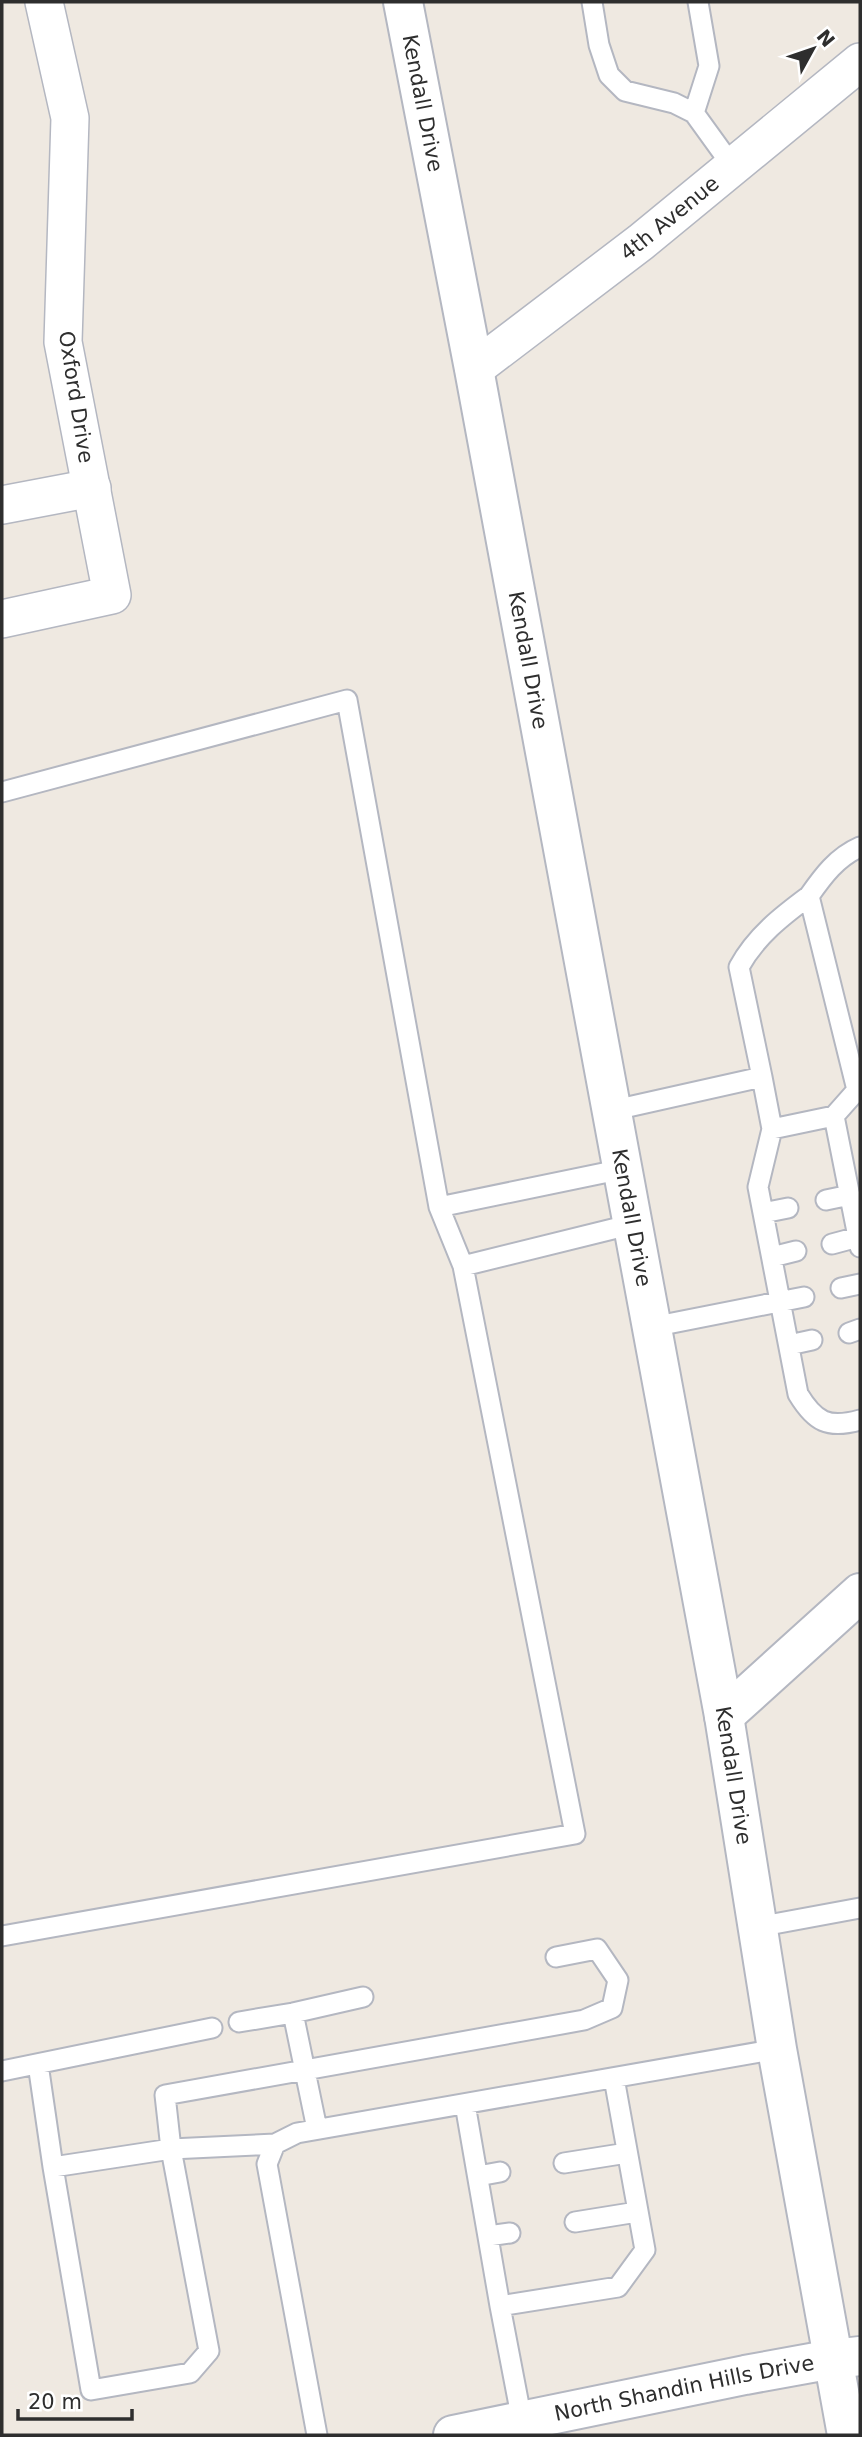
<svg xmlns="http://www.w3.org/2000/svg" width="862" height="2437" viewBox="0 0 862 2437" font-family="'DejaVu Sans',sans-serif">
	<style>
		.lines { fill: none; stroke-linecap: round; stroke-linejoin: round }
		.lane-casing { stroke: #b4b7c1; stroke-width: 23 }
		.street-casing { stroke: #b4b7c1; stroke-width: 40 }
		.secondary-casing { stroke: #b4b7c1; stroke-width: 42 }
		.lane { stroke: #fff; stroke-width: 19 }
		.street { stroke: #fff; stroke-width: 37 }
		.secondary { stroke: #fff; stroke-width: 38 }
		.labels { text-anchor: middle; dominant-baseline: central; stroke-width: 6; stroke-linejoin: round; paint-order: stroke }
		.street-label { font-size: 21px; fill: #2e2e2e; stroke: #fff }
	</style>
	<rect width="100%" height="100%" fill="#efe9e1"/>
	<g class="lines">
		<g class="lane-casing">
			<path id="lane" d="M592 2 599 45 609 75 625 91 674 103 694 113 733 167
				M694 113 709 66 698 2
				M2 792 347 700 439 1207 463 1266 575 1834 2 1936
				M809 896C823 876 837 857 860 847
				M762 1077 739 967C756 936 782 916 809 896L857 1090 834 1116
				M610 1111 762 1077 772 1129 834 1116 860 1247
				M772 1129 758 1187 798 1394C815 1422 828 1429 860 1420
				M826 1200 850 1195
				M439 1207 623 1169
				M763 1213 788 1208
				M832 1244 858 1237
				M772 1257 796 1251
				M463 1266 633 1224
				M841 1288 860 1284
				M652 1327 804 1297
				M849 1333 860 1329
				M789 1345 812 1340
				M757 1927 860 1908
				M293 2013 317 2129
				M239 2022 293 2013 363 1997
				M38 2064 53 2167 91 2390 190 2373 209 2351 171 2149 165 2095 584 2020 612 2008 618 1980 597 1949 556 1957
				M2 2071 212 2028
				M465 2104 500 2306 618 2287 645 2250 614 2078
				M564 2163 627 2153
				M53 2167 171 2149 275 2144
				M478 2176 500 2172
				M575 2222 637 2212
				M488 2236 510 2233
				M500 2306 522 2421
				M317 2435 267 2164 275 2144 297 2133 777 2049"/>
		</g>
		<g class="street-casing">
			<g id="street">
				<path id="s1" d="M474 369 641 242 860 62"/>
				<path d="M2 505 92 488"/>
				<path d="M2 619 112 595 63 342 70 118 44 2"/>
			</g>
		</g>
		<g class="secondary-casing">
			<g id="secondary">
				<path id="s2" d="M403 2 474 369 724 1716 777 2049 847 2435"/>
				<path d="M724 1716 860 1593"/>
				<path id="s3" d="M453 2435 745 2375 833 2359 860 2356"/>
			</g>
		</g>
		<use href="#lane" class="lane"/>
		<use href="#street" class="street"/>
		<use href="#secondary" class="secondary"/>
	</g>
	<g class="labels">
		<g class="street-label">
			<text stroke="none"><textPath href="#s2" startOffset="103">Kendall Drive</textPath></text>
			<text stroke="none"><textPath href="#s1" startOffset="247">4th Avenue</textPath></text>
			<text transform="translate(76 397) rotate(81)">Oxford Drive</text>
			<text stroke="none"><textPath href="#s2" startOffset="670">Kendall Drive</textPath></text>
			<text stroke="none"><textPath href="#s2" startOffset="1237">Kendall Drive</textPath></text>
			<text stroke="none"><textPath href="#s2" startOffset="1804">Kendall Drive</textPath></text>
			<text stroke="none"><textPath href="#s3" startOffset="236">North Shandin Hills Drive</textPath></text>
		</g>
	</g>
	<rect width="862" height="2437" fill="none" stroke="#2e2e2e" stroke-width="7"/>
	<g transform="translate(813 49) rotate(50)" stroke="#ffffff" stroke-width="5" paint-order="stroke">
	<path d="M0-5L12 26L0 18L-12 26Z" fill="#2e2e2e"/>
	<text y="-10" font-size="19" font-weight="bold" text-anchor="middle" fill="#2e2e2e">N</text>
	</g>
	<path d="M18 2409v10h114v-10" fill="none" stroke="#2e2e2e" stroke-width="3.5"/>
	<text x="28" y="2409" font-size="21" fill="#2e2e2e" stroke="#ffffff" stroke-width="5" paint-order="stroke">20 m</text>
</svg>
